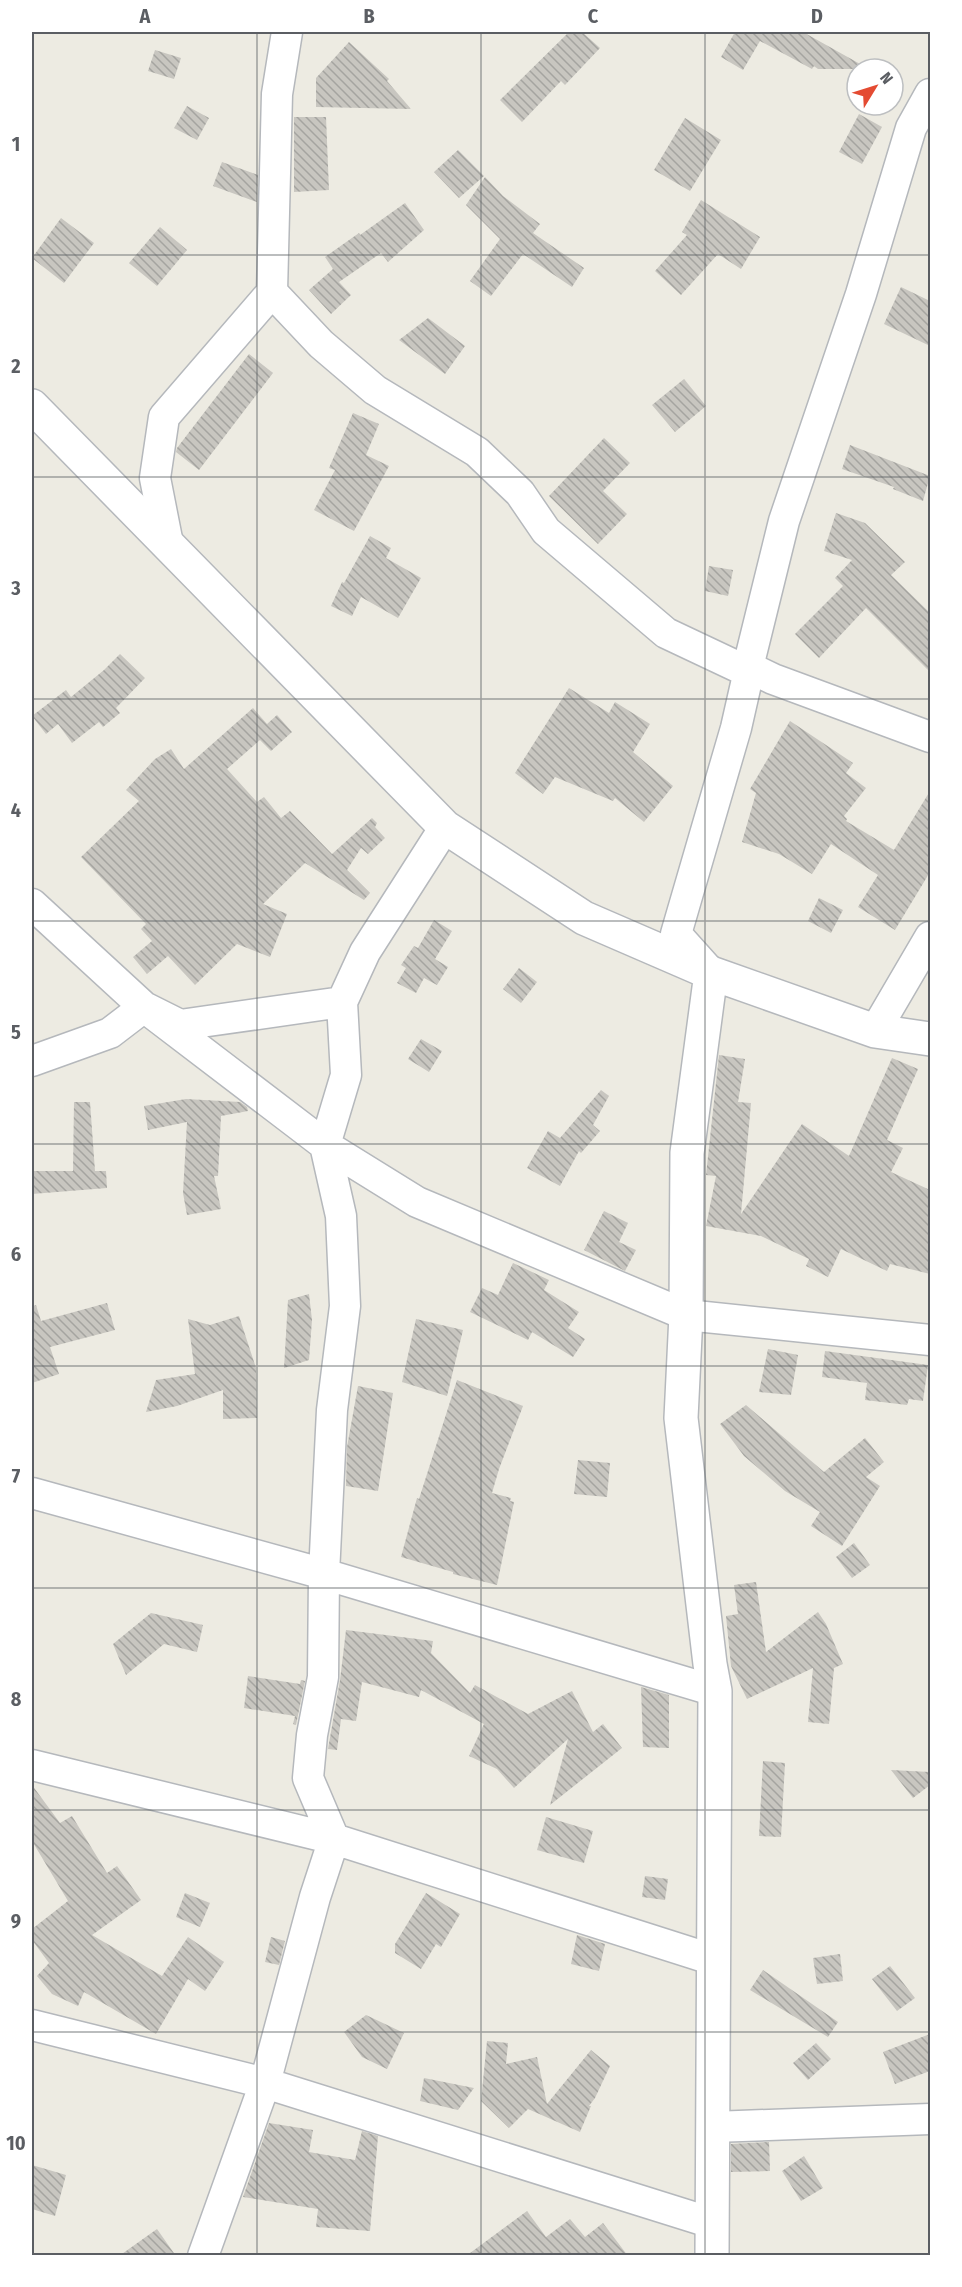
<svg xmlns="http://www.w3.org/2000/svg" width="962" height="2287" viewBox="0 0 962 2287" font-family="'Fira Sans Condensed',sans-serif">
	<style>
		.building { fill: url(#building-back-hatch) }
		.lines { fill: none; stroke-linecap: round; stroke-linejoin: round }
		.minor-casing { stroke: #b5b8bc; stroke-width: 33 }
		.tertiary-casing { stroke: #b5b8bc; stroke-width: 36 }
		.minor { stroke: #fff; stroke-width: 30 }
		.tertiary { stroke: #fff; stroke-width: 33 }
		.grid { fill: none; stroke: #5b5e63; stroke-width: 1.5; stroke-opacity: 0.55 }
		.neatline { fill: none; stroke: #5b5e63; stroke-width: 2 }
		.grid-label { font-size: 20px; text-anchor: middle; font-weight: bold; fill: #5b5e63 }
	</style>
	<defs>
		<pattern id="building-back-hatch" width="6" height="6" patternUnits="userSpaceOnUse" patternTransform="scale(1.5)"><rect width="6" height="6" fill="#c8c6c0"/><path d="M-1 5l2 2M0 0l6 6M5-1l2 2" fill="none" stroke="#a5a4a0"/></pattern>
	</defs>
	<rect width="100%" height="100%" fill="#edebe2"/>
	<path class="building" d="M569 32H582L600 48 565 85 561 81 522 122 500 100Z
		M735 32H803L869 69H818L814 66 812 69 760 41 743 70 721 57Z
		M349 42 389 79 387 81 411 109 316 107V78Z
		M155 50 181 58 174 79 148 71Z
		M187 106 209 118 197 140 174 128Z
		M859 114 882 127 862 164 839 152Z
		M294 117H326L329 190 294 192Z
		M685 118 721 140 690 191 654 170Z
		M458 150 484 176 459 198 434 172Z
		M222 162 258 175 257 202 213 186Z
		M485 177 503 196 540 224 533 233 584 268 572 287 523 254 491 296 470 281 500 239 466 205Z
		M701 200 760 237 741 269 718 254 681 295 655 271 687 235 682 232Z
		M405 203 424 230 388 262 381 253 339 282 351 295 331 314 309 290 333 269 325 257 359 233 360 235Z
		M61 218 94 243 64 283 32 258Z
		M160 227 187 250 157 286 129 263Z
		M901 287 930 301V346L884 324Z
		M428 318 465 346 445 374 399 340Z
		M249 354 273 373 199 470 176 452 177 448Z
		M684 379 706 406 675 432 652 405Z
		M353 413 379 424 366 455 389 466 354 531 314 510 335 470 329 468Z
		M604 438 630 463 603 491 627 514 598 544 549 496Z
		M850 445 930 476 923 501 893 489 894 487 842 469Z
		M836 513 865 523 905 562 891 575 930 613V672L866 608 819 658 795 634 843 586 835 578 852 560 824 551Z
		M370 536 391 548 386 558 421 578 398 618 361 597 352 616 331 606 342 582 344 583Z
		M709 566 733 570 728 596 705 591Z
		M120 654 145 678 116 708 120 713 103 727 99 722 72 743 58 724 46 734 32 716 66 690 71 697 104 670Z
		M569 688 609 713 615 702 650 724 633 752 673 786 644 822 615 798 613 801 555 777 543 794 515 773Z
		M253 708 267 724 277 715 292 732 271 751 260 740 227 769 257 802 264 797 281 818 290 811 332 854 372 818 377 823 375 827 385 838 368 854 361 848 347 870 370 893 364 900 305 863 263 904 287 914 270 957 237 944 195 985 168 956 147 974 133 957 152 941 141 929 146 924 81 857 139 801 126 790 155 759 171 749 184 769Z
		M790 721 853 763 846 773 866 788 844 816 847 819 846 821 894 850 930 791V872L895 930 858 907 878 875 831 844 812 874 779 854 742 842 756 793 750 789Z
		M819 898 843 910 831 933 808 921Z
		M434 920 452 931 435 959 448 967 437 985 424 978 416 993 397 983 406 968 401 965 414 946 418 948Z
		M519 968 537 982 521 1003 503 989Z
		M421 1039 442 1051 429 1072 408 1059Z
		M719 1055 745 1059 738 1102 751 1103 741 1214 802 1124 849 1156 892 1058 918 1069 887 1140 903 1148 891 1172 930 1190V1274L890 1264 887 1271 841 1249 828 1277 806 1266 809 1259 761 1236 706 1226 716 1176 706 1175Z
		M601 1090 609 1096 593 1125 600 1131 581 1153 579 1151 560 1186 527 1168 548 1131 560 1138Z
		M186 1099 240 1102 247 1107 248 1111 221 1116 218 1176H214L221 1209 187 1215 183 1193 187 1122 148 1130 144 1106Z
		M74 1102H90L95 1171H106L107 1188 32 1194V1171H73Z
		M604 1211 628 1223 619 1242 636 1250 625 1271 584 1250Z
		M513 1263 549 1280 544 1290 579 1312 568 1328 585 1339 573 1357 532 1332 528 1340 470 1312 482 1288 498 1295Z
		M309 1294 312 1320 309 1360 284 1368 288 1300Z
		M107 1303 115 1330 50 1347 59 1374 32 1383V1306L36 1305 41 1321Z
		M239 1316 256 1368 257 1418 223 1419V1390L177 1406 146 1412 156 1380 195 1374 188 1319 210 1325Z
		M416 1319 463 1330 447 1396 402 1382Z
		M768 1349 798 1355 791 1395 759 1392Z
		M825 1351 928 1365 923 1401 909 1399 907 1405 865 1400 867 1383 822 1377Z
		M457 1380 523 1406 499 1469 492 1493 511 1498 510 1501 514 1502 497 1585 453 1574V1572L401 1557 417 1498 419 1499Z
		M358 1386 393 1393 378 1491 346 1486 347 1447Z
		M746 1405 824 1472 865 1438 884 1462 866 1477 880 1486 842 1546 811 1526 820 1512 785 1491 744 1456 720 1424Z
		M578 1460 610 1463 607 1497 574 1494Z
		M854 1543 870 1565 852 1578 836 1557Z
		M756 1582 766 1652 818 1612 826 1624 843 1664 834 1668 829 1724 808 1722 813 1668 747 1699 731 1666 726 1616 738 1614 734 1585Z
		M151 1613 203 1625 197 1652 164 1644 126 1675 113 1644Z
		M346 1630 433 1641 431 1653 470 1693 475 1685 528 1714 572 1691 593 1732 603 1724 622 1748 550 1805 568 1739 514 1788 497 1769 469 1756 484 1724 421 1690 419 1697 362 1682 356 1721 341 1719 337 1750 328 1749 340 1680Z
		M248 1676 300 1684 301 1680 305 1681 296 1725 293 1724 295 1716 244 1708Z
		M641 1687 669 1695V1748L643 1747Z
		M763 1761 785 1763 781 1837 759 1836Z
		M891 1770 930 1772V1785L913 1798Z
		M32 1785 60 1823 72 1816 107 1873 117 1866 141 1900 92 1935 162 1976 188 1937 224 1962 205 1991 188 1979 156 2034 84 1992 78 2006 52 1994 37 1976 49 1963 32 1940V1929L68 1901 32 1841Z
		M546 1817 593 1831 584 1863 537 1850Z
		M645 1876 668 1879 665 1900 642 1897Z
		M185 1893 210 1903 200 1927 176 1917Z
		M426 1893 460 1914 441 1947 436 1944 421 1969 395 1953V1944Z
		M577 1935 605 1944 599 1971 571 1964Z
		M271 1937 285 1941 279 1965 265 1962Z
		M840 1954 843 1981 817 1984 813 1958Z
		M890 1966 915 1998 897 2011 872 1979Z
		M763 1970 838 2022 828 2037 750 1990Z
		M366 2015 404 2033 387 2069 362 2057 344 2032Z
		M930 2034V2071L895 2084 883 2052Z
		M487 2041 508 2043 506 2064 537 2057 547 2104 591 2050 610 2066 595 2098 589 2106H591L580 2132 528 2109 509 2128 481 2101Z
		M816 2043 831 2059 808 2080 793 2063Z
		M424 2078 474 2088 458 2110 420 2101Z
		M269 2123 313 2130 309 2152 355 2160 362 2131 378 2136 370 2231 316 2227 318 2209 243 2197Z
		M769 2142 770 2171 731 2172V2144Z
		M804 2156 823 2188 801 2201 782 2171Z
		M32 2165 66 2175 55 2216 32 2209Z
		M527 2211 546 2237 570 2219 585 2237 603 2223 628 2256H466Z
		M157 2229 176 2256H119Z"/>
	<g class="lines">
		<g class="minor-casing">
			<path id="minor" d="M272 292 321 344 375 390 477 452 520 493 546 531 666 633 738 667H748L773 679 930 737
				M168 544 155 478 164 417 272 292 277 94 287 32
				M32 904 144 1007 325 1145 417 1202 686 1315 930 1340
				M711 973 676 934 736 728 748 675V667L784 521 861 294 911 128 930 94
				M875 1031 930 937
				M32 1061 110 1033 144 1007 180 1025 342 1002
				M32 1493 324 1574 715 1691
				M32 1765 334 1839 714 1960
				M32 2025 265 2083 712 2223
				M713 2127 930 2119
				M203 2256 265 2083 315 1897 334 1839 308 1778 312 1735 323 1677 324 1574 332 1410 345 1306 341 1216 325 1145 346 1075 342 1002 365 952 445 827"/>
		</g>
		<g class="tertiary-casing">
			<path id="tertiary" d="M32 406 445 827 584 918 711 973 875 1031 930 1039
				M711 973 687 1153 686 1315 681 1418 710 1664 715 1691 712 2256"/>
		</g>
		<use href="#minor" class="minor"/>
		<use href="#tertiary" class="tertiary"/>
	</g>
	<path class="grid" d="M257 32V2256M481 32V2256M705 32V2256M32 255H930M32 477H930M32 699H930M32 921H930M32 1144H930M32 1366H930M32 1588H930M32 1810H930M32 2032H930"/>
	<rect width="962" height="2287" fill="none" stroke="#ffffff" stroke-width="66"/>
	<g transform="translate(875 87) rotate(52)"><circle r="28" fill="#ffffff" stroke="#bdbfc1" stroke-width="1.5"/>
	<path d="M0-4.5L10 22L0 15L-10 22Z" fill="#e44b32"/>
	<text y="-9" font-size="16" font-weight="bold" text-anchor="middle" fill="#5b5e63">N</text>
	</g>
	<rect x="33" y="33" width="896" height="2221" class="neatline"/>
	<g class="grid-label">
		<text x="145" y="23">A</text>
		<text x="369" y="23">B</text>
		<text x="593" y="23">C</text>
		<text x="817" y="23">D</text>
		<text x="16" y="151">1</text>
		<text x="16" y="373">2</text>
		<text x="16" y="595">3</text>
		<text x="16" y="817">4</text>
		<text x="16" y="1039">5</text>
		<text x="16" y="1261">6</text>
		<text x="16" y="1483">7</text>
		<text x="16" y="1706">8</text>
		<text x="16" y="1928">9</text>
		<text x="16" y="2150">10</text>
	</g>
</svg>
